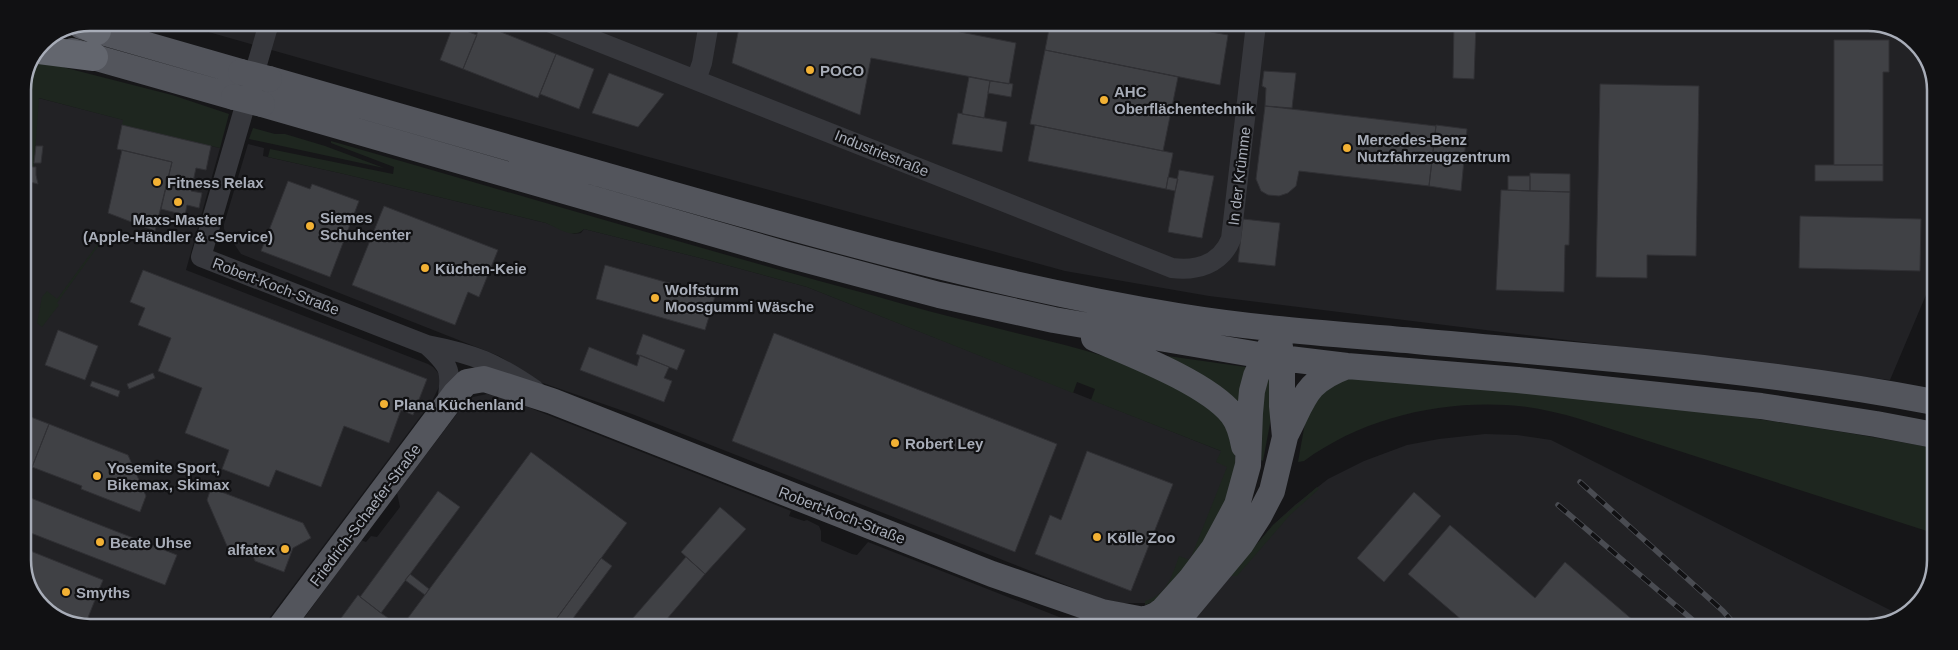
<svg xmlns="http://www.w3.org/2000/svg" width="1958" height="650" viewBox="0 0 1958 650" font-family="Helvetica,sans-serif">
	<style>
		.built { fill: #222225 }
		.green { fill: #1e261f }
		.building { fill: #404145; stroke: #303034 }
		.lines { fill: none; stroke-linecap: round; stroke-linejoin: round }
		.minor { stroke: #37383d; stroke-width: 20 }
		.major { stroke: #53555c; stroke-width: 26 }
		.highway { stroke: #63666e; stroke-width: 28 }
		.rail-casing { stroke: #4a4c52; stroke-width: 5.5 }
		.rail { stroke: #111113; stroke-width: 4; stroke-dasharray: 11; stroke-linecap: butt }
		.major-bridge { stroke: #53555c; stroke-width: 26 }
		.poi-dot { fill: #f2b134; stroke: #111113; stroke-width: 2 }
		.labels { text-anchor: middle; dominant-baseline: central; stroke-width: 4.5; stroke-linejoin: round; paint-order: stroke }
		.poi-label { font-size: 15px; font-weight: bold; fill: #a8adb8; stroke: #111113; text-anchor: start }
		.street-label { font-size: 15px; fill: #a8adb8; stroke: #111113 }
		.rim { fill: none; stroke: #a8adb8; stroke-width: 2.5 }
	</style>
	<rect width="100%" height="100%" fill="#161618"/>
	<path class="built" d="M177 23 1886 25 1921 49 1935 85 1934 276 1890 380 1209 296 1065 271 645 156Z
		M23 94 124 120 123 125 220 148 186 270 428 364 433 367 439 374 440 385 432 401 264 625H72L39 604 23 565Z
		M248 144 264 148 263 156 344 174 546 223 574 234 581 233 584 229 704 259 807 287 1236 457 1220 517 1171 587 1145 605V603H1122L1099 598 632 414 517 374 516 367 499 356 241 254 224 229V224Z
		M487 394 497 395 791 511 789 516 804 521 807 520 819 526 821 531V541L852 554 857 555 868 542 1082 626 299 625 361 540 366 542 371 536 377 537 400 507 397 493 462 407 473 397Z
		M1485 434 1517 435 1551 440 1902 616 1868 627H1188L1273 525 1295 505 1328 479 1364 461 1407 445 1439 439Z"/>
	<path class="green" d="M35 60 172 95 229 114 220 148 122 125 123 120 39 98 34 167H24L28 95 23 94V90Z
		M253 128 275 134H285L325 146 384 168 249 139Z
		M331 141C513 193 693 247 875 296 912 307 950 317 988 326 1055 343 1113 353 1176 386 1189 393 1205 399 1216 410 1247 440 1235 483 1219 518 1206 546 1176 595 1145 605V601C1167 595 1172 576 1179 556L1190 560 1227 467 1216 462 1221 451 1091 400 1095 389 1077 382 1073 393 807 287 704 259 584 229C574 240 557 228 546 223L344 174 268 157 270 149 393 174 394 167 331 143Z
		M105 234 108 240 104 246 99 245 57 303 59 305 42 327 37 323 42 297 47 291 57 299Z
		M1146 353 1253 368 1246 423Z
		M1268 371 1274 402 1263 461 1261 460 1258 420Z
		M1341 378C1427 385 1512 390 1597 399 1710 411 1822 427 1934 448L1933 533 1580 419C1556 412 1531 406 1506 405 1436 401 1361 419 1304 461L1298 462 1305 423 1316 398Z
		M1317 487 1319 489 1290 515 1237 576H1229L1273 525Z"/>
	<path class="building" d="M295 23H321L320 28Z
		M740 23 920 24 1016 43 1009 84 871 58 860 115 732 63Z
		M481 24 556 54 538 98 463 69Z
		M1050 24H1166L1228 35 1220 85 1045 50Z
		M1454 24H1476L1474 79 1453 78Z
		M453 26 477 35 463 69 440 60Z
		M1834 40H1889V72H1883V165H1834Z
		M1045 50 1178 77 1163 151 1030 124Z
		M556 54 594 69 579 109 540 94Z
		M1264 71 1296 73 1292 108 1265 106 1266 88 1262 86Z
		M609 73 664 94 638 127 592 113Z
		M969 77 990 81 984 118 962 114Z
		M990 81 1013 84 1011 97 988 93Z
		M1600 84 1699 86 1696 256 1647 255V278L1596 277Z
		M1265 106 1436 126 1429 186 1299 171 1296 186 1288 193 1279 196 1268 195 1261 191 1256 179Z
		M958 113 1007 122 1002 152 952 144Z
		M122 125 211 146 206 170 196 168 191 191 202 193 199 208 187 205 185 215 161 209 172 162 117 149Z
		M1035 125 1173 153 1166 189 1028 161Z
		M1436 125 1467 129 1461 191 1429 186Z
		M36 146H43L41 163H34Z
		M122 150 172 162 155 231 108 213Z
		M1815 165H1883V181H1815Z
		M26 167H36V175L38 184 26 181Z
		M1179 170 1214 176 1202 238 1168 232Z
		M1530 173 1570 174V192L1530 191Z
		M1508 176H1530V191L1508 190Z
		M1168 177 1178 179 1175 191 1166 189Z
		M288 181 310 189 312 184 359 201 330 277 261 251Z
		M1501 190 1570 192 1569 245H1565L1564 292 1496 290Z
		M384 206 498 250 479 297 468 292 455 325 352 285Z
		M1800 216 1921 219 1920 271 1799 268Z
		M1243 219 1280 223 1275 266 1238 262Z
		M605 265 715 296 705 330 596 299Z
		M143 270 427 379 413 415 401 410 389 443 344 426 321 487 276 470 269 487 222 469 229 450 185 433 202 388 158 371 171 338 138 325 145 308 130 302Z
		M58 330 98 346 85 380 45 365Z
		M774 333 1057 444 1015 552 732 441Z
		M643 334 685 350 677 370 636 354Z
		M589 347 637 366 640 355 669 367 664 378 672 381 664 402 580 370Z
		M153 373 155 378 129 389 127 384Z
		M92 381 120 391 118 397 90 386Z
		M23 414 49 424 27 480 23 478Z
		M49 424 128 455 146 496 140 512 81 489 82 486 32 467Z
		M1087 451 1173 484 1131 591 1035 554 1050 515 1061 520Z
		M531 452 627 523 551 626H402Z
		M211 488 303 523 311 538 293 548 284 572 255 561 253 556 227 546 207 500Z
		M438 491 460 507 381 613 360 597Z
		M1414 492 1441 516 1384 582 1357 558Z
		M23 495 177 555 165 585 23 530Z
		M720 507 746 529 705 574 681 552Z
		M1450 525 1535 598 1565 562 1641 627H1470L1408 574Z
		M23 548 103 580 85 625H72L39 604 23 565Z
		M686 557 705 574 661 626H626Z
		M601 558 612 566 568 625 557 618Z
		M410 574 429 589 425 595 405 580Z
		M358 595 381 613 399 626 336 625Z"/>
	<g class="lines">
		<path class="minor" d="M269 23 201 257 427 345C474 354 496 363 535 390
			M551 23 1172 268C1197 271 1221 264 1231 239L1256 24
			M696 80 702 63 709 23
			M427 345C451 367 452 371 447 403"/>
		<path class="major" d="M81 26 241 72
			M72 51 234 97
			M269 79C376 110 483 140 590 171 784 226 978 283 1178 316 1257 329 1337 334 1416 341 1590 357 1763 369 1934 402
			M262 104 788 255 939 295 1054 320 1265 356 1347 366 1518 380 1761 406 1876 424 1934 435
			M1094 338C1131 354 1207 383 1232 414 1239 423 1242 435 1244 446
			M1285 436C1305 398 1304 382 1347 366
			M282 625 455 394 467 382 484 379 552 401 992 574 1102 612 1144 620 1156 615 1163 610 1190 580 1214 548 1237 505 1248 465 1250 413 1252 391 1256 376 1272 342
			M1172 627 1241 544 1259 516 1272 491 1285 437 1282 406V358L1279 342"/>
		<path class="highway" d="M85 25 97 31
			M39 50 94 57"/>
		<g class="rail-casing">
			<path id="rail" d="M1580 482 1723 611 1737 627
				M1558 505 1701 627"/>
		</g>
		<use href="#rail" class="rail"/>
		<path class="major-bridge" d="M241 72 269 79
			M234 97 262 104"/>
	</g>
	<g class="poi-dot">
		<circle cx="810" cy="70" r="5"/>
		<circle cx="1104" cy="100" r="5"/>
		<circle cx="1347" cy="148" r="5"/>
		<circle cx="157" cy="182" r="5"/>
		<circle cx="178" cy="202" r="5"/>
		<circle cx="310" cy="226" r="5"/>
		<circle cx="425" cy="268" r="5"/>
		<circle cx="655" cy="298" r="5"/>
		<circle cx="384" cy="404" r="5"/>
		<circle cx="895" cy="443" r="5"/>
		<circle cx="97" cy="476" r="5"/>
		<circle cx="1097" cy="537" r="5"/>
		<circle cx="100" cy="542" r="5"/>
		<circle cx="285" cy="549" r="5"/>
		<circle cx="66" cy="592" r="5"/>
	</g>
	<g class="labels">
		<g class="poi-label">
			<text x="820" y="70">POCO</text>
			<text x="1114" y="91">AHC<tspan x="1114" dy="17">Oberflächentechnik</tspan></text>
			<text x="1357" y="139">Mercedes-Benz<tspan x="1357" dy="17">Nutzfahrzeugzentrum</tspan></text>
			<text x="167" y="182">Fitness Relax</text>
			<text x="320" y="217">Siemes<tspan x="320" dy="17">Schuhcenter</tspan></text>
			<text x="178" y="219" text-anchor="middle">Maxs-Master<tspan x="178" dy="17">(Apple-Händler &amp; -Service)</tspan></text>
			<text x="435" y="268">Küchen-Keie</text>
			<text x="665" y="289">Wolfsturm<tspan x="665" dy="17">Moosgummi Wäsche</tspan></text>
			<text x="394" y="404">Plana Küchenland</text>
			<text x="905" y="443">Robert Ley</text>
			<text x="107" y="467">Yosemite Sport,<tspan x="107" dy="17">Bikemax, Skimax</tspan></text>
			<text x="1107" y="537">Kölle Zoo</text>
			<text x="110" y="542">Beate Uhse</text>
			<text x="275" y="549" text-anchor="end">alfatex</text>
			<text x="76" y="592">Smyths</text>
		</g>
		<g class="street-label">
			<text transform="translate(882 153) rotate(22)">Industriestraße</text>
			<text transform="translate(1239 176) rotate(-83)">In der Krümme</text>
			<text transform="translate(276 286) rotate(21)">Robert-Koch-Straße</text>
			<text transform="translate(365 515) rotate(-53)">Friedrich-Schaefer-Straße</text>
			<text transform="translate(842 515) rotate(21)">Robert-Koch-Straße</text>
		</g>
	</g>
	<path d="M0 0H1958V650H0ZM90 31H1868A59 59 0 0 1 1927 90V560A59 59 0 0 1 1868 619H90A59 59 0 0 1 31 560V90A59 59 0 0 1 90 31Z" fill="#111113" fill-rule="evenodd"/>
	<path class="rim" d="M90 31H1868A59 59 0 0 1 1927 90V560A59 59 0 0 1 1868 619H90A59 59 0 0 1 31 560V90A59 59 0 0 1 90 31Z"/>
</svg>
